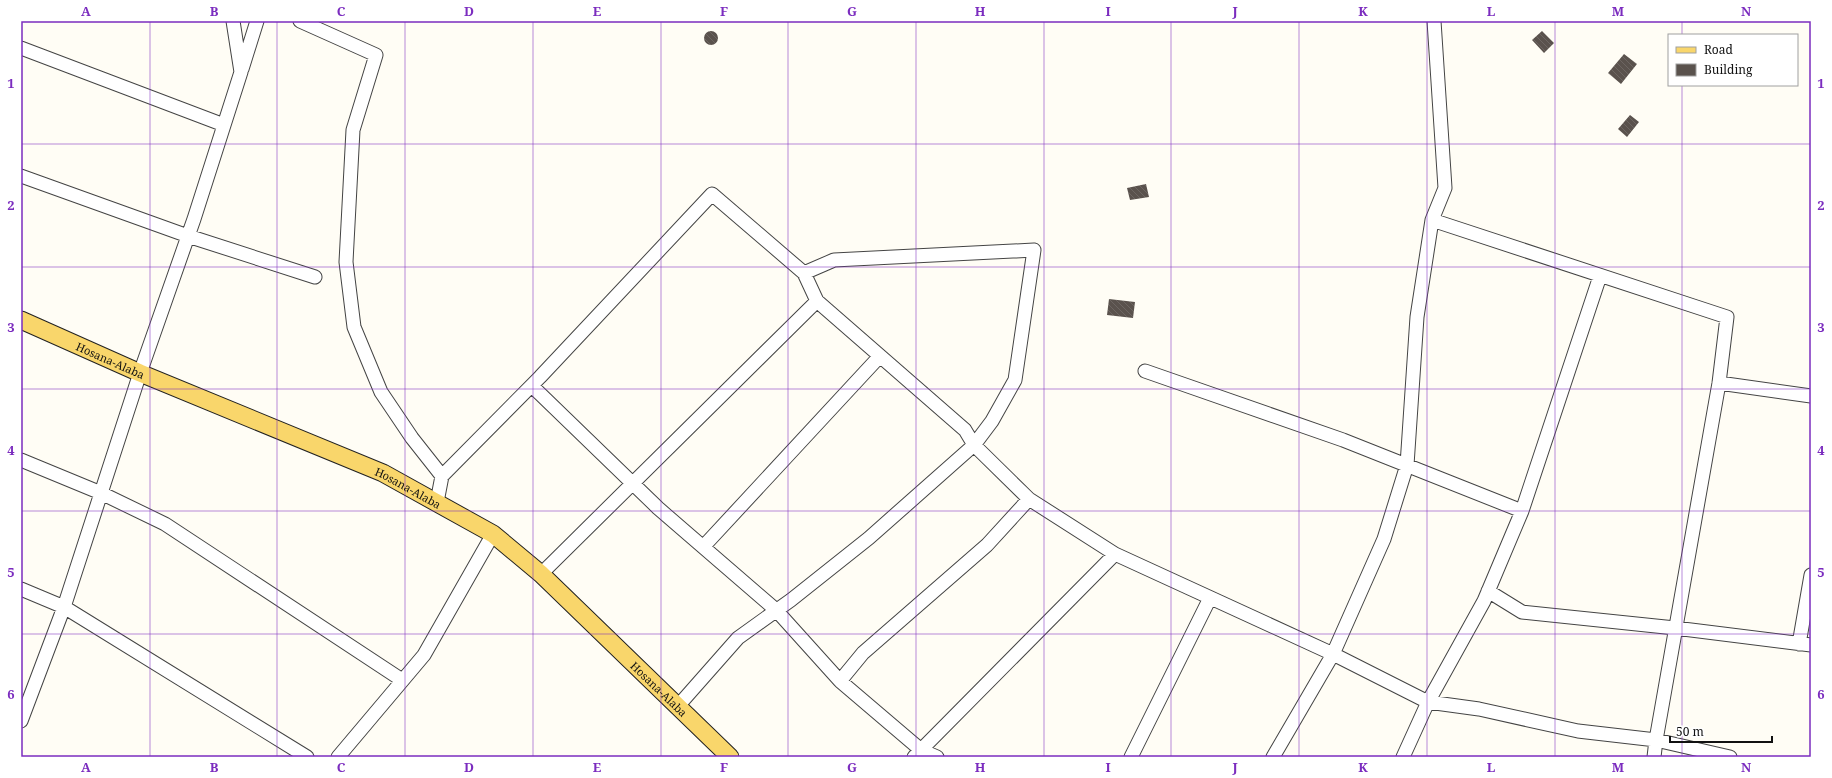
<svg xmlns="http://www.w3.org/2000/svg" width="1832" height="778" viewBox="0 0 1832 778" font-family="'Noto Serif',serif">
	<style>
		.building { fill: url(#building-back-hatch) }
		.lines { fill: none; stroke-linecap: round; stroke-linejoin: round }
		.minor-casing { stroke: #444; stroke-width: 15 }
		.major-casing { stroke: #222; stroke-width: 19 }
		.minor { stroke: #fff; stroke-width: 13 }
		.major { stroke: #f9d66b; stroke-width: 17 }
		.grid { fill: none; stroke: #7b2cbf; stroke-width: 1; stroke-opacity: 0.55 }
		.labels { text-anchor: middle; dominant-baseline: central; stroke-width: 4; stroke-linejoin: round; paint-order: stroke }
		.street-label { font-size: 11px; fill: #111; stroke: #fff }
		.neatline { fill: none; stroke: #7b2cbf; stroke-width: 1.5 }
		.grid-label { font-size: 13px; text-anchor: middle; font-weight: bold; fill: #7b2cbf }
	</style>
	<defs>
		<pattern id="building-back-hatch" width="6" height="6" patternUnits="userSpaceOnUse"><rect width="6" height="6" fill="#5a524d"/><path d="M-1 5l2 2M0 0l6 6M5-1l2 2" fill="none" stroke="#6d6662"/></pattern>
	</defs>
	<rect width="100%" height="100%" fill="#fffdf5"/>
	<path class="building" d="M1542 31 1554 43 1544 53 1532 40Z
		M704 38a7 7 0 1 1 14 0a7 7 0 1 1-14 0Z
		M1624 54 1637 64 1621 84 1608 73Z
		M1630 115 1639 122 1627 137 1618 129Z
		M1146 184 1149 197 1130 200 1127 188Z
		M1109 299 1135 302 1133 318 1107 315Z"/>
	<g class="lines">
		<g class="minor-casing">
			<path id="minor" d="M300 21 376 55 353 130 346 262 354 327 381 392 412 438 442 476 437 502
				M21 48 224 125
				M242 69 257 21
				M21 176 188 236 315 277
				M1432 220 1727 317 1719 383 1656 740 1654 757
				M1145 371 1343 440 1522 511
				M1719 383 1811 396
				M532 386 658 508 776 610 840 681 921 750 937 757
				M21 460 101 493 165 524 402 680
				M442 476 540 377 712 194 804 273 817 301 965 430 974 445 1029 499 1115 554 1333 654 1428 702 1479 709 1578 731 1656 740 1730 757
				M703 547 880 356
				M541 574 817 301
				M21 589 64 607 307 757
				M1488 591 1522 612 1675 628 1811 645
				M1799 644 1811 575
				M840 681 863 653 987 545 1029 499
				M678 706 738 638 791 600 869 538 974 445 992 421 1015 380 1034 250 834 260 804 273
				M21 721 64 607 140 373 194 219 241 72 233 21
				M338 757 424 655 493 534
				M914 757 1115 554
				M1131 757 1210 598
				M1273 757 1333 654 1384 539 1407 465 1417 317 1432 220 1445 188 1434 21
				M1403 757 1428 702 1484 601 1522 511 1600 276"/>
		</g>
		<g class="major-casing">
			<g id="major">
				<path id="s1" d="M21 320 140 373 383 473 493 534 541 574 730 757"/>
			</g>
		</g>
		<use href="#minor" class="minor"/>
		<use href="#major" class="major"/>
	</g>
	<path class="grid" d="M150 21V757M277 21V757M405 21V757M533 21V757M661 21V757M788 21V757M916 21V757M1044 21V757M1171 21V757M1299 21V757M1427 21V757M1555 21V757M1682 21V35M1682 85V757M21 144H1811M21 267H1811M21 389H1811M21 511H1811M21 634H1811"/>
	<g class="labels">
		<g class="street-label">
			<text stroke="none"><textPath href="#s1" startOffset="98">Hosana-Alaba</textPath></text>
			<text stroke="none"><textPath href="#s1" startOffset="422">Hosana-Alaba</textPath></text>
			<text stroke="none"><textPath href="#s1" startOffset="746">Hosana-Alaba</textPath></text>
		</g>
	</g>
	<rect width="1832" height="778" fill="none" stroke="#ffffff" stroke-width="44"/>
	<rect x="1668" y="34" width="130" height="52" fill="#ffffff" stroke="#a0a0a0"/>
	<rect x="1676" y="47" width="20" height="6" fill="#f9d66b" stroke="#a0a0a0"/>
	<text x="1704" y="54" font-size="12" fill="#111111">Road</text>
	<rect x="1676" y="64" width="20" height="12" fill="#5a524d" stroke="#a0a0a0"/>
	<text x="1704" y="74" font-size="12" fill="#111111">Building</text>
	<path d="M1670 736v6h102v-6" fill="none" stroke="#111111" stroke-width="2"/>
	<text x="1676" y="736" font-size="12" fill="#111111" stroke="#ffffff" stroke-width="3" paint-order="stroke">50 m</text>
	<rect x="22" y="22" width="1788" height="734" class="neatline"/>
	<g class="grid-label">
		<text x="86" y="16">A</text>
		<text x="214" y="16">B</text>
		<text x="341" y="16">C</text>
		<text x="469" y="16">D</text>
		<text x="597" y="16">E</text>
		<text x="724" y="16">F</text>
		<text x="852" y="16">G</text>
		<text x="980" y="16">H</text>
		<text x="1108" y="16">I</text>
		<text x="1235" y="16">J</text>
		<text x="1363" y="16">K</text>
		<text x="1491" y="16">L</text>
		<text x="1618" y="16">M</text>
		<text x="1746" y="16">N</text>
		<text x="11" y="88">1</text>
		<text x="1821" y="88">1</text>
		<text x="11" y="210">2</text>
		<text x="1821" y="210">2</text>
		<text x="11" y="332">3</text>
		<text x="1821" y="332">3</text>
		<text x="11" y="455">4</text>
		<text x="1821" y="455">4</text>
		<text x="11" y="577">5</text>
		<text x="1821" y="577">5</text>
		<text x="11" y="699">6</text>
		<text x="1821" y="699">6</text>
		<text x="86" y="772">A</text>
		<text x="214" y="772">B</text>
		<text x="341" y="772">C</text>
		<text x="469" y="772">D</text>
		<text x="597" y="772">E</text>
		<text x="724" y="772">F</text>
		<text x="852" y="772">G</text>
		<text x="980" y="772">H</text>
		<text x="1108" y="772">I</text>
		<text x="1235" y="772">J</text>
		<text x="1363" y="772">K</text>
		<text x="1491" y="772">L</text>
		<text x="1618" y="772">M</text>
		<text x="1746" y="772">N</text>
	</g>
</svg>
